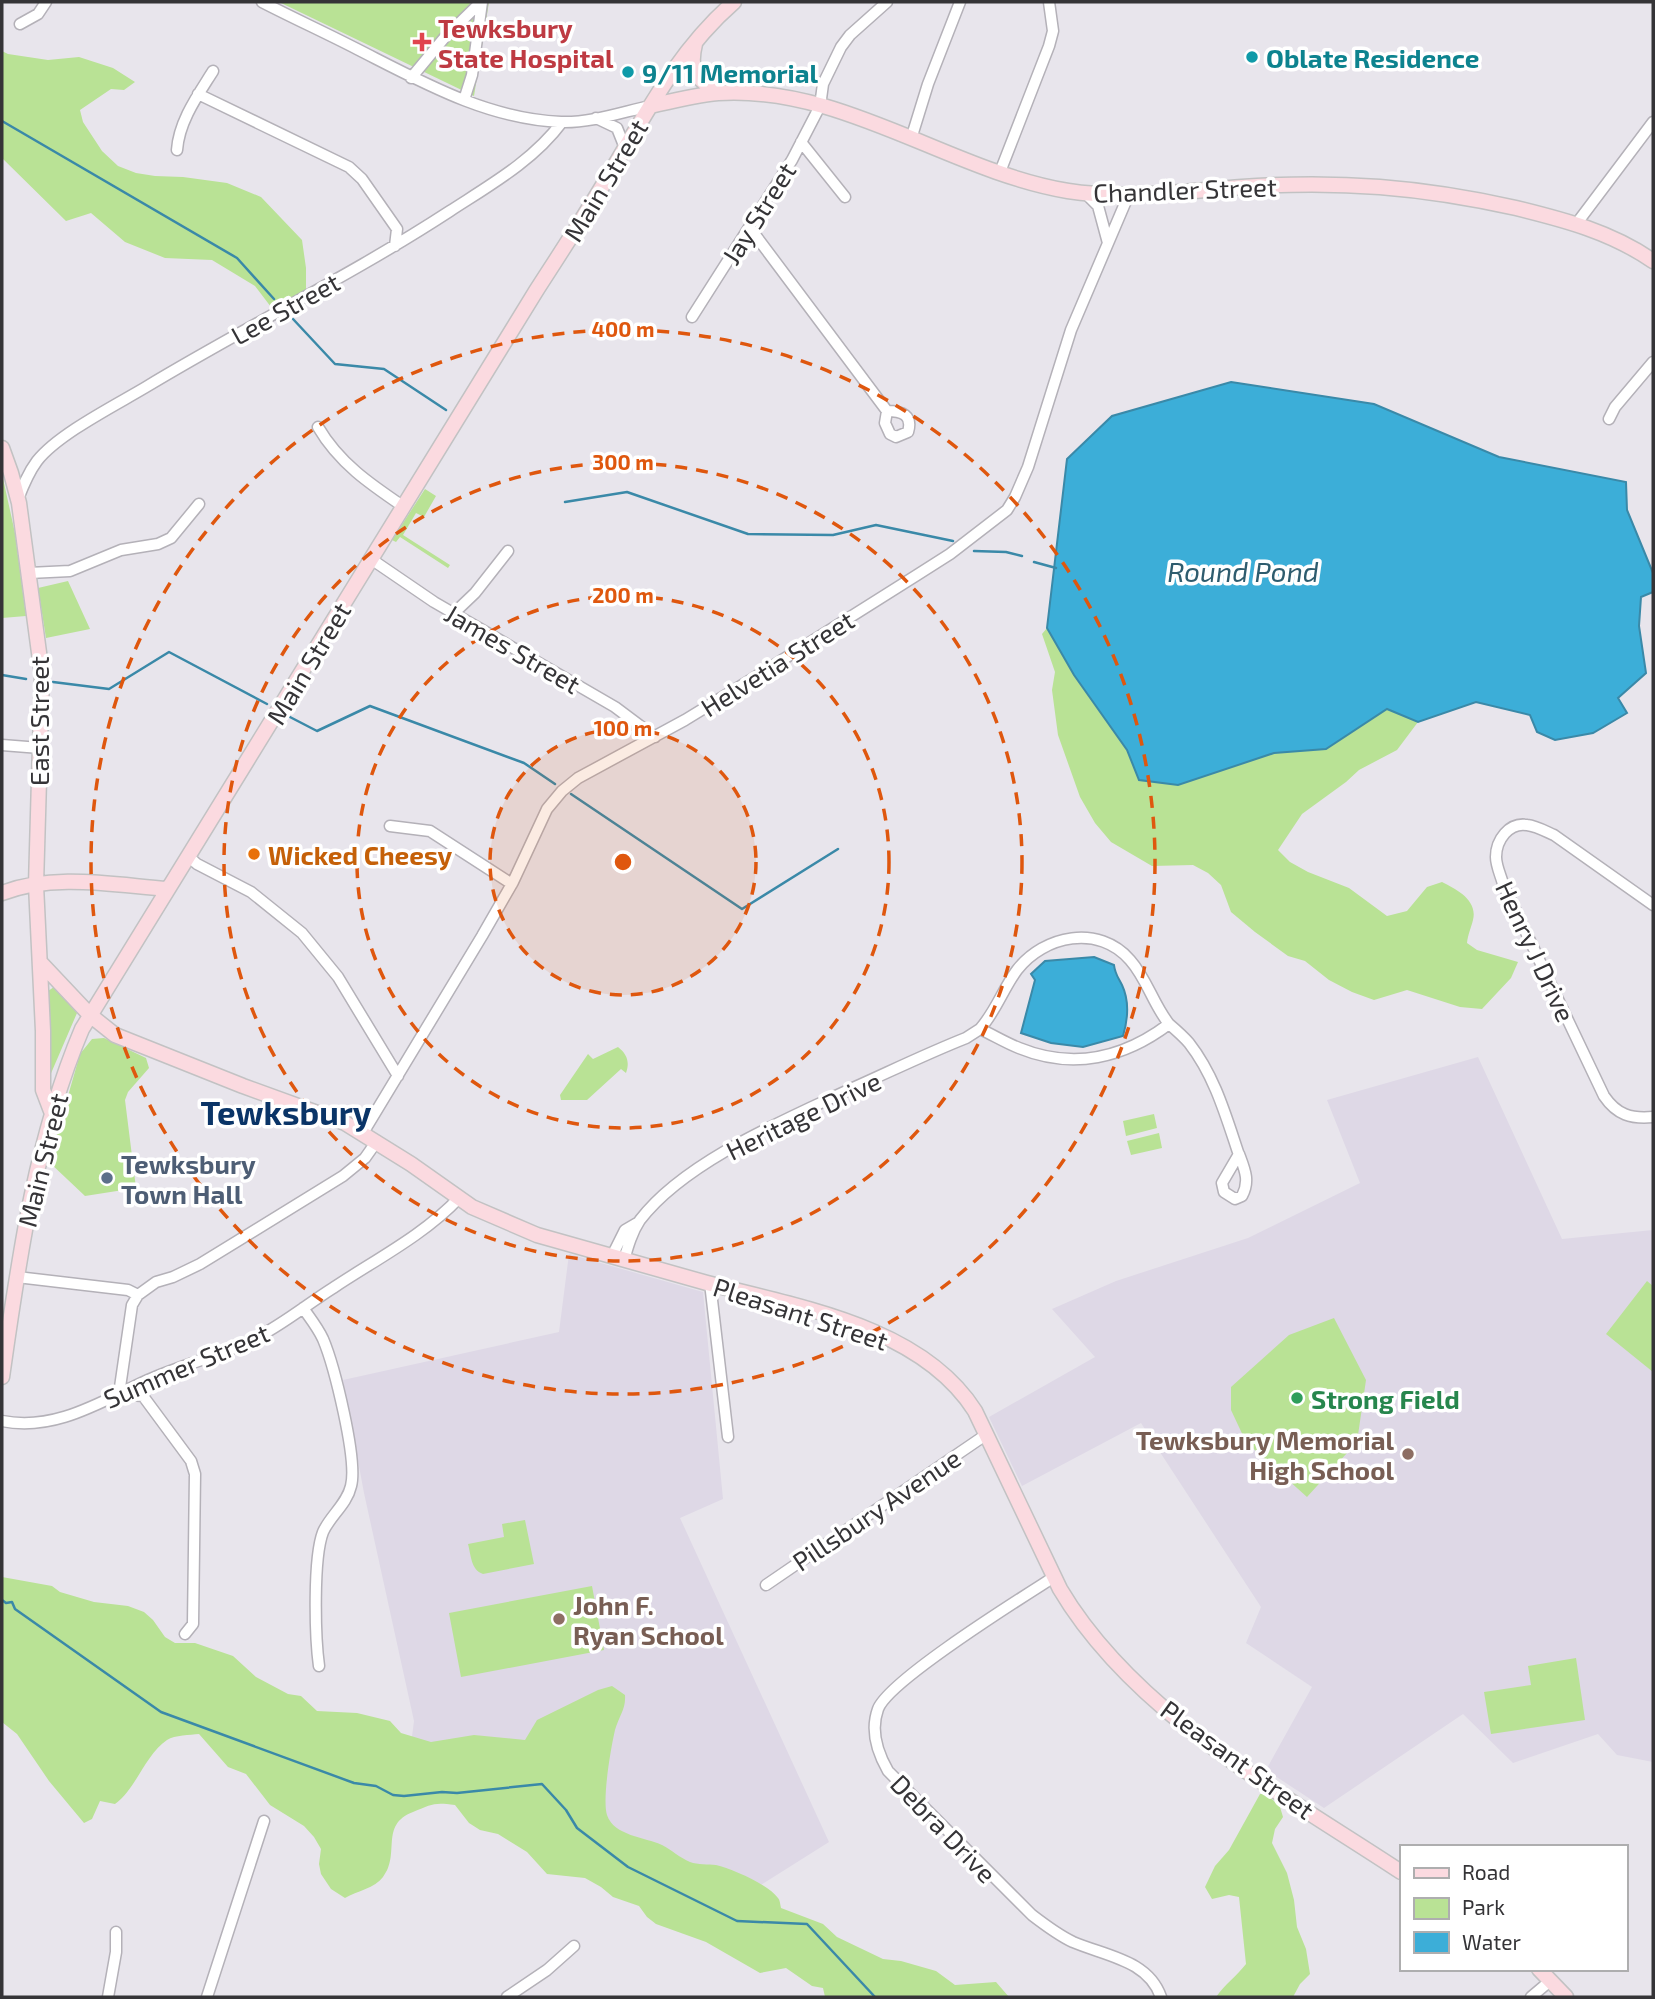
<svg xmlns="http://www.w3.org/2000/svg" width="1655" height="1999" viewBox="0 0 1655 1999" font-family="'Exo 2',sans-serif">
	<style>
		.built { fill: #ded8e6 }
		.green { fill: #b9e295 }
		.water { fill: #3caed8; stroke: #3a89a8; stroke-width: 2 }
		.lines { fill: none; stroke-linecap: round; stroke-linejoin: round }
		.stream { stroke: #3a89a8; stroke-width: 2.5 }
		.minor-casing { stroke: #b4b1b8; stroke-width: 13 }
		.major-casing { stroke: #c2c2c3; stroke-width: 17 }
		.minor { stroke: #fff; stroke-width: 10 }
		.major { stroke: #fbdae0; stroke-width: 14 }
		.ring { fill: none; stroke: #df570e; stroke-width: 3.5; stroke-dasharray: 12 9 }
		.health-dot { fill: #e0444e; stroke: #fff; stroke-width: 2.5 }
		.culture-dot { fill: #0f9aa8; stroke: #fff; stroke-width: 2.5 }
		.food-dot { fill: #e8710a; stroke: #fff; stroke-width: 2.5 }
		.service-dot { fill: #5c6f8a; stroke: #fff; stroke-width: 2.5 }
		.leisure-dot { fill: #2e9e5b; stroke: #fff; stroke-width: 2.5 }
		.education-dot { fill: #8d6e63; stroke: #fff; stroke-width: 2.5 }
		.labels { text-anchor: middle; dominant-baseline: central; stroke-width: 7; stroke-linejoin: round; paint-order: stroke }
		.health-label { font-size: 26px; font-weight: bold; fill: #be3a42; stroke: #fff; text-anchor: start }
		.culture-label { font-size: 26px; font-weight: bold; fill: #0d838f; stroke: #fff; text-anchor: start }
		.street-label { font-size: 26px; fill: #353437; stroke: #fff }
		.food-label { font-size: 26px; font-weight: bold; fill: #c56008; stroke: #fff; text-anchor: start }
		.service-label { font-size: 26px; font-weight: bold; fill: #4e5e75; stroke: #fff; text-anchor: start }
		.leisure-label { font-size: 26px; font-weight: bold; fill: #27864d; stroke: #fff; text-anchor: start }
		.education-label { font-size: 26px; font-weight: bold; fill: #785e54; stroke: #fff; text-anchor: end }
		.water-label { font-size: 28px; font-style: italic; fill: #2e5c6e; stroke: #fff }
		.district-label { font-size: 33px; font-weight: bold; fill: #0a3467; stroke: #fff }
		.centre { fill: #df570e; stroke: #fff; stroke-width: 3.5 }
		.ring-label { font-size: 21px; text-anchor: middle; font-weight: bold; fill: #df570e; stroke: #fff; stroke-width: 7; stroke-linejoin: round; paint-order: stroke }
	</style>
	<rect width="100%" height="100%" fill="#e8e5ec"/>
	<path class="built" d="M1478 1057 1562 1239 1653 1230V1762L1617 1755 1598 1734 1513 1763 1463 1714 1324 1808 1266 1770 1312 1687 1246 1643 1261 1607 1141 1423 1022 1486 989 1417 1095 1357 1052 1309 1116 1281 1248 1238 1360 1183 1327 1100Z
		M569 1254 703 1292 723 1499 680 1518 829 1842 723 1909 619 1849 405 1791 414 1721 364 1493 343 1380 559 1332Z"/>
	<path class="green" d="M279 2H489L474 96Z
		M2 51 8 54 48 60 79 57 113 68 135 82 124 90 111 89 80 110 83 122 102 151 118 166 136 173 155 176 183 177 227 183 261 197 302 240 306 268V292L271 307 255 286 212 260 165 258 125 242 91 213 66 221 2 158Z
		M2 474 15 533 26 616 2 618Z
		M425 489 436 496 424 517 416 513 403 535 450 565 448 568 400 537 396 542 392 540Z
		M68 581 90 629 46 638 38 588Z
		M1047 628 1074 674 1387 709 1418 722 1397 750 1359 770 1346 782 1302 814 1278 850 1290 862 1308 872 1349 888 1387 916 1407 911 1427 887 1442 882C1456 889 1478 900 1473 920 1471 928 1468 934 1467 943L1477 950 1518 962 1511 978 1482 1009 1460 1007 1407 990 1374 1000 1352 992 1329 980 1305 961 1288 956 1255 932 1231 912 1221 885 1208 873 1193 865 1152 866 1111 842 1095 823 1080 797 1058 735 1052 690 1055 672 1042 634Z
		M54 987 77 1013 49 1078 48 991Z
		M104 1038 146 1058 149 1068 128 1092 125 1100 136 1188 85 1196 49 1162 80 1054 92 1039Z
		M618 1047C627 1054 630 1062 626 1073L621 1069 587 1100H561L560 1095 588 1054 593 1059Z
		M1154 1114 1157 1128 1126 1136 1123 1121Z
		M1159 1133 1162 1148 1131 1155 1127 1141Z
		M1647 1281 1653 1286V1372L1606 1334Z
		M1334 1318 1366 1380 1357 1442 1307 1497 1246 1442 1231 1410V1387L1289 1335Z
		M525 1520 534 1564 483 1574C471 1570 471 1555 468 1544L504 1537 502 1524Z
		M2 1577 52 1586 60 1592 94 1602 128 1606 144 1612 153 1620 165 1637 175 1643H195L233 1656 256 1677 288 1694 301 1696 317 1711 357 1713 390 1721 401 1733 431 1742 474 1735 525 1740 537 1720 598 1690 612 1686 625 1695C626 1709 619 1716 615 1730 611 1747 602 1799 607 1815 614 1836 645 1837 662 1845 672 1850 680 1858 690 1862 698 1865 708 1864 716 1865 732 1869 768 1884 778 1898 780 1900 780 1904 781 1908L823 1924 837 1937 883 1959 901 1961 936 1971 955 1985 996 1982 1009 1997H825L823 1988 812 1986 786 1968 760 1973 706 1942 656 1924 647 1917 639 1906 613 1897 601 1887 585 1878 547 1874 527 1852 498 1834 480 1830 469 1823 455 1805C434 1802 432 1804 413 1812 379 1825 401 1854 383 1877 375 1888 357 1891 345 1898L331 1889 321 1874 319 1864 321 1849 314 1837 304 1826 270 1805 246 1774 228 1767 199 1734C190 1735 175 1735 167 1740 145 1755 136 1789 115 1804L100 1801 92 1819 84 1823 49 1781 17 1734 2 1722Z
		M592 1586 604 1650 461 1677 449 1613Z
		M1576 1658 1585 1720 1491 1734 1484 1692 1531 1685 1528 1666Z
		M1260 1794H1267L1280 1807 1283 1817 1275 1829 1272 1843 1287 1873 1294 1900 1297 1927 1306 1949 1310 1974 1300 1984 1293 1997H1216C1225 1984 1236 1977 1246 1964L1239 1897 1229 1895 1212 1899 1205 1887 1215 1866 1229 1850Z"/>
	<path class="water" d="M1231 382 1374 404 1499 457 1626 482 1627 510 1653 573V592L1641 597 1639 626 1646 673 1618 698 1627 713 1593 733 1555 740 1537 732 1530 715 1476 702 1418 722 1387 709 1326 749 1274 753 1178 785 1139 780 1127 750 1074 675 1047 628 1067 459 1112 416Z
		M1094 957 1114 965C1115 974 1118 977 1122 985 1130 1002 1128 1019 1123 1036L1083 1047 1051 1043 1021 1033 1035 980 1031 974 1045 961Z"/>
	<g class="lines">
		<path class="stream" d="M2 121 237 258 274 299
			M293 319 335 364 384 369 446 410
			M565 502 627 492 748 534 833 535 876 525 953 541
			M974 551 1006 552 1022 556
			M1034 562 1056 568
			M2 675 26 679
			M53 682 109 689 169 652 267 704
			M288 716 317 731 370 706 524 763 555 784
			M571 794 742 909 838 849
			M2 1600 6 1603 12 1602 15 1609 161 1712 354 1783 376 1786 393 1795 404 1796 442 1792 457 1793 542 1784 566 1810 577 1828 628 1867 737 1921 807 1924 875 1997"/>
		<g class="minor-casing">
			<path id="minor" d="M262 2C293 18 326 33 357 49 422 82 487 119 561 122 591 123 622 112 650 106
				M20 24 38 14 46 2
				M411 78 445 37 481 2
				M198 94 349 167 362 179 397 229 395 246
				M464 100 472 75 482 2
				M596 118 617 128 625 148
				M911 139 928 84 960 2
				M801 142 845 197
				M177 150C179 121 198 95 213 71
				M1000 172 1049 46 1053 31 1049 2
				M1085 193 1098 206 1108 243
				M1577 223 1653 122
				M750 228 887 411 885 423 890 434 896 437 908 432C913 415 902 411 887 411
				M692 317 792 160 820 106 823 84 841 47 850 35 887 2
				M1609 419 1615 407 1653 362
				M318 427C339 463 370 484 404 507
				M18 499C23 486 28 473 37 461 58 434 116 405 146 387 247 326 352 275 450 211 490 185 533 161 562 122
				M371 559 434 602 615 707 655 737
				M29 573 70 571 121 550 158 544 171 538 199 504
				M454 613 475 593 508 551
				M2 745 40 748
				M390 826 430 831 512 884
				M188 856 197 864 251 892 302 933 338 977 398 1076
				M1653 905 1554 835C1545 831 1536 826 1527 825 1509 822 1496 840 1496 857 1496 866 1501 876 1503 884L1604 1096C1617 1115 1631 1119 1653 1117
				M1169 1024C1176 1030 1183 1036 1189 1043 1214 1075 1225 1113 1238 1152
				M363 1133 482 936 513 882 547 809 562 791 578 778 685 720 752 679 917 575 950 554 1007 510 1015 497 1028 467 1071 330 1129 194
				M1239 1154C1245 1170 1250 1181 1242 1196L1235 1199 1224 1192 1222 1183Z
				M612 1256 625 1230 637 1223
				M624 1260C628 1246 632 1232 640 1220 685 1161 787 1119 853 1088 891 1071 928 1053 966 1038L980 1029C993 1035 1006 1043 1019 1048 1073 1070 1124 1058 1169 1024 1153 1004 1147 979 1130 960 1099 924 1044 935 1017 970 1003 989 996 1011 980 1029
				M17 1277 128 1290 138 1295 156 1282 173 1277 200 1264 343 1176 365 1158 377 1141
				M710 1283 728 1437
				M138 1295 132 1305 119 1394 143 1396 191 1461 195 1474 193 1624 185 1634
				M303 1308C310 1318 318 1328 323 1339 334 1365 358 1460 351 1486 347 1504 330 1516 323 1532 313 1558 315 1637 319 1666
				M2 1421C55 1432 102 1401 148 1380 182 1365 219 1356 252 1340 281 1326 306 1305 333 1288 375 1260 424 1235 459 1198
				M1054 1577C1023 1597 889 1680 878 1709 870 1731 877 1752 888 1771L1032 1915C1045 1925 1058 1935 1073 1942 1106 1956 1148 1960 1161 1997
				M766 1585 987 1434
				M108 1997 116 1952V1932
				M207 1997 264 1821
				M507 1997 547 1970 574 1946
				M1531 1997 1550 1981"/>
		</g>
		<g class="major-casing">
			<path id="major" d="M695 44C688 72 697 79 719 93
				M650 106C672 101 696 95 718 93 843 85 949 171 1068 191 1126 200 1185 191 1242 187 1338 180 1422 187 1516 208 1565 220 1611 232 1653 261
				M2 448 11 473 19 503 42 675 36 885 43 1031V1090L51 1111
				M2 893C54 873 114 885 168 889
				M40 962 90 1015 115 1035 243 1086 345 1123 411 1164 472 1207 537 1235C594 1251 650 1267 707 1283 798 1307 921 1326 975 1411L1060 1589C1134 1714 1283 1794 1401 1872
				M2 1377C19 1258 35 1140 82 1029L536 291C563 249 590 208 615 165 650 106 682 47 734 2
				M1539 1969 1566 1997"/>
		</g>
		<use href="#minor" class="minor"/>
		<use href="#major" class="major"/>
	</g>
	<circle cx="623" cy="862" r="133" fill="#df570e" fill-opacity=".12"/>
	<g class="ring">
		<circle cx="623" cy="862" r="133"/>
		<circle cx="623" cy="862" r="266"/>
		<circle cx="623" cy="862" r="399"/>
		<circle cx="623" cy="862" r="532"/>
	</g>
	<path class="health-dot" d="M418.5 31.5h7v7h7v7h-7v7h-7v-7h-7v-7h7z"/>
	<g class="culture-dot">
		<circle cx="1252" cy="57" r="7"/>
		<circle cx="628" cy="72" r="7"/>
	</g>
	<circle class="food-dot" cx="254" cy="854" r="7"/>
	<circle class="service-dot" cx="107" cy="1178" r="7"/>
	<circle class="leisure-dot" cx="1297" cy="1398" r="7"/>
	<g class="education-dot">
		<circle cx="1408" cy="1454" r="7"/>
		<circle cx="559" cy="1619" r="7"/>
	</g>
	<g class="labels">
		<g class="health-label">
			<text x="438" y="27">Tewksbury<tspan x="438" dy="30">State Hospital</tspan></text>
		</g>
		<g class="culture-label">
			<text x="1266" y="57">Oblate Residence</text>
			<text x="642" y="72">9/11 Memorial</text>
		</g>
		<g class="street-label">
			<text transform="translate(605 180) rotate(-59)">Main Street</text>
			<text transform="translate(1185 189) rotate(-2)">Chandler Street</text>
			<text transform="translate(758 213) rotate(-58)">Jay Street</text>
			<text transform="translate(285 308) rotate(-29)">Lee Street</text>
			<text transform="translate(513 648) rotate(30)">James Street</text>
			<text transform="translate(308 663) rotate(-59)">Main Street</text>
			<text transform="translate(777 663) rotate(-32)">Helvetia Street</text>
			<text transform="translate(38 721) rotate(-90)">East Street</text>
			<text transform="translate(1536 951) rotate(65)">Henry J Drive</text>
			<text transform="translate(803 1115) rotate(-26)">Heritage Drive</text>
			<text transform="translate(42 1160) rotate(-76)">Main Street</text>
			<text transform="translate(801 1313) rotate(18)">Pleasant Street</text>
			<text transform="translate(186 1365) rotate(-23)">Summer Street</text>
			<text transform="translate(876 1509) rotate(-34)">Pillsbury Avenue</text>
			<text transform="translate(1238 1759) rotate(36)">Pleasant Street</text>
			<text transform="translate(944 1828) rotate(46)">Debra Drive</text>
		</g>
		<g class="food-label">
			<text x="268" y="854">Wicked Cheesy</text>
		</g>
		<g class="service-label">
			<text x="121" y="1163">Tewksbury<tspan x="121" dy="30">Town Hall</tspan></text>
		</g>
		<g class="leisure-label">
			<text x="1311" y="1398">Strong Field</text>
		</g>
		<g class="education-label">
			<text x="1394" y="1439">Tewksbury Memorial<tspan x="1394" dy="30">High School</tspan></text>
			<text x="573" y="1604" text-anchor="start">John F.<tspan x="573" dy="30">Ryan School</tspan></text>
		</g>
		<g class="water-label">
			<text x="1243" y="571">Round Pond</text>
		</g>
		<g class="district-label">
			<text x="286" y="1112">Tewksbury</text>
		</g>
	</g>
	<circle cx="623" cy="862" r="10" class="centre"/>
	<g class="ring-label">
		<text x="623" y="337">400 m</text>
		<text x="623" y="470">300 m</text>
		<text x="623" y="603">200 m</text>
		<text x="623" y="736">100 m</text>
	</g>
	<rect width="1655" height="1999" fill="none" stroke="#353437" stroke-width="7"/>
	<rect x="1400" y="1845" width="228" height="126" fill="#ffffff" stroke="#aeaeaf" stroke-width="2"/>
	<rect x="1414" y="1868" width="35" height="10" fill="#fbdae0" stroke="#aeaeaf" stroke-width="2"/>
	<text x="1462" y="1880" font-size="21" fill="#353437">Road</text>
	<rect x="1414" y="1898" width="35" height="21" fill="#b9e295" stroke="#aeaeaf" stroke-width="2"/>
	<text x="1462" y="1915" font-size="21" fill="#353437">Park</text>
	<rect x="1414" y="1932" width="35" height="21" fill="#3caed8" stroke="#aeaeaf" stroke-width="2"/>
	<text x="1462" y="1950" font-size="21" fill="#353437">Water</text>
</svg>
